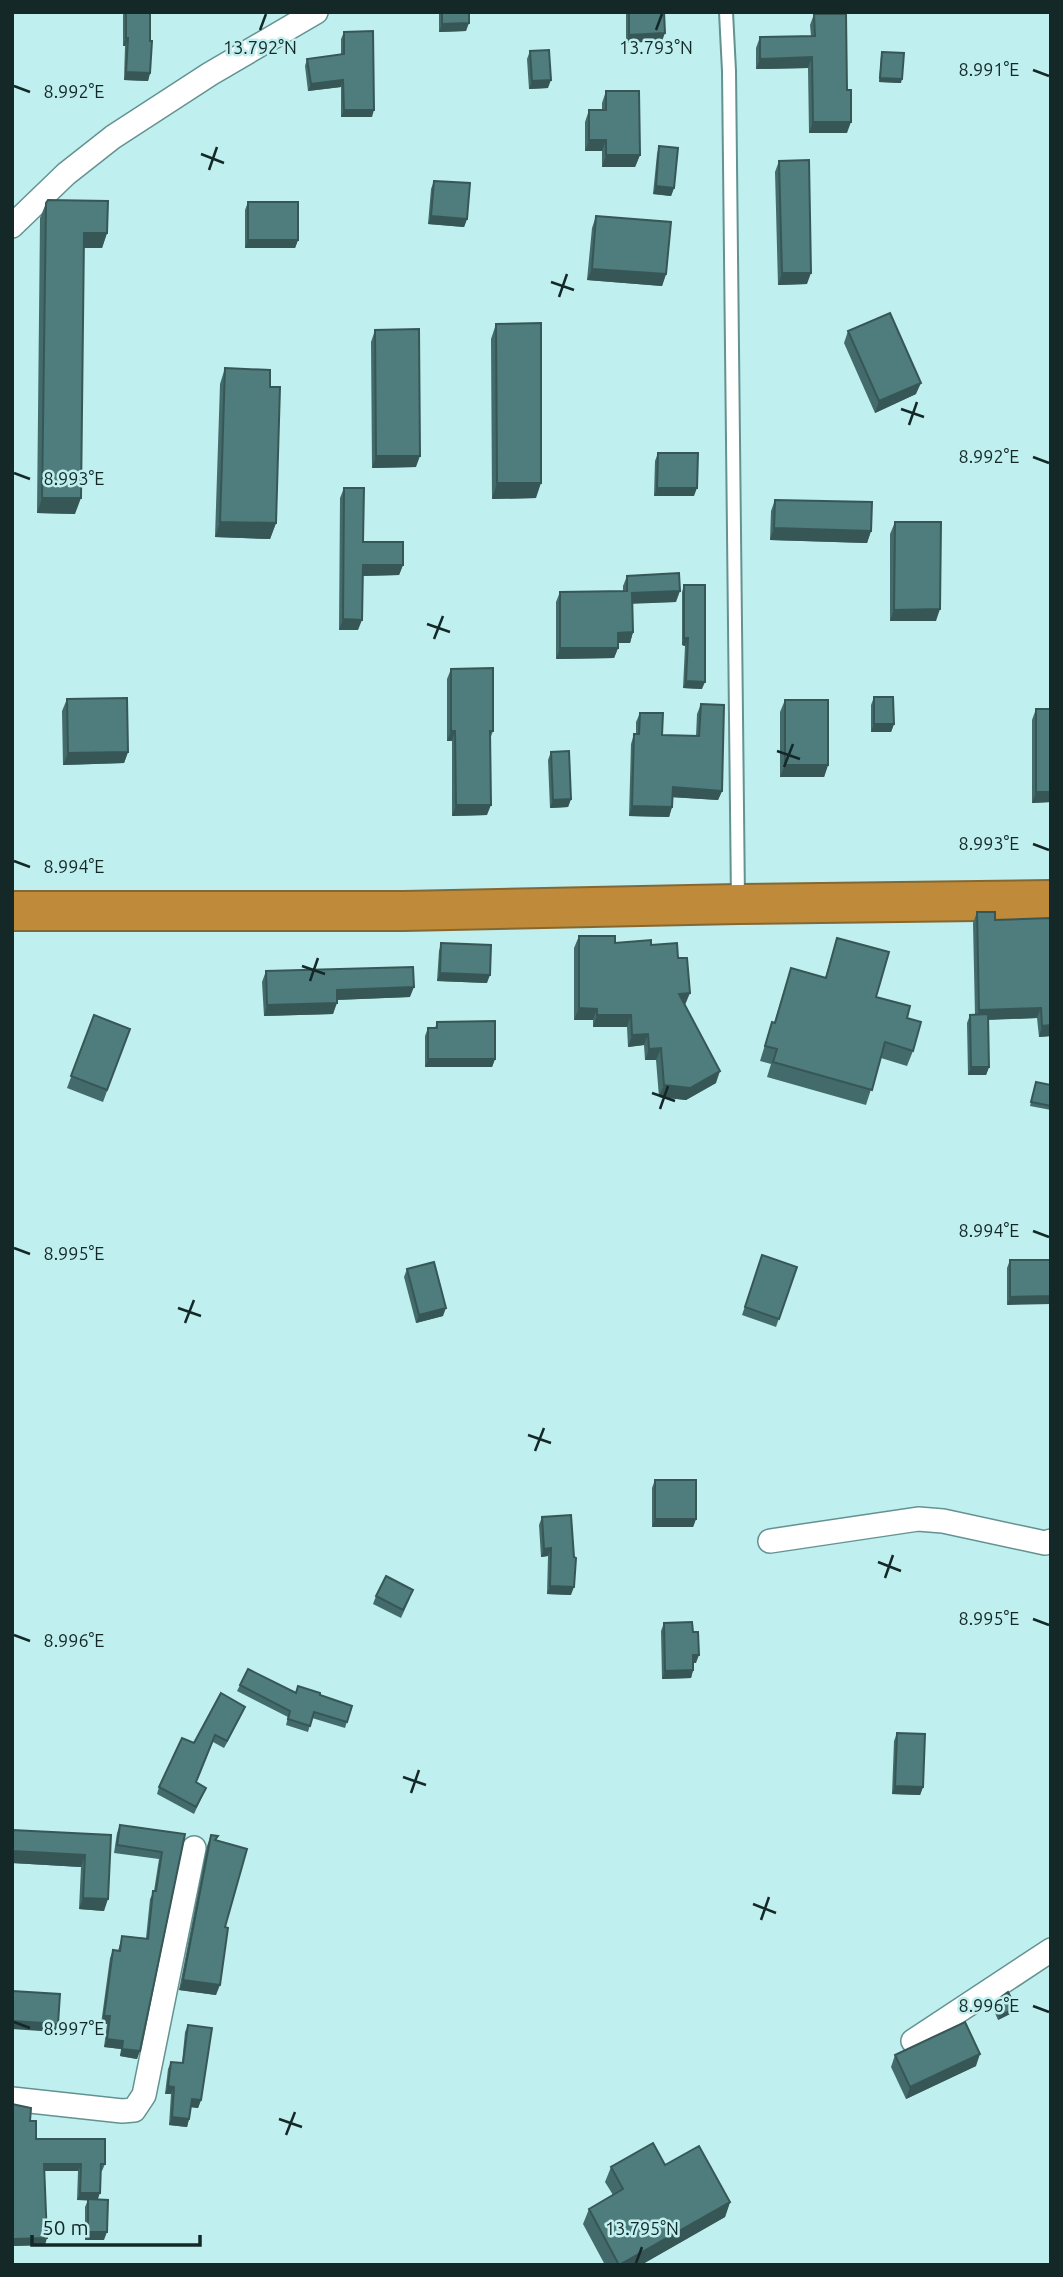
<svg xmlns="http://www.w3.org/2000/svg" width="1063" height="2277" viewBox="0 0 1063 2277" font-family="Ubuntu,sans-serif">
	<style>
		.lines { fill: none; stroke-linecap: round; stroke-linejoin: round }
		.lane-casing { stroke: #649291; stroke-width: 16 }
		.street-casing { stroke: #649291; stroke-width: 26 }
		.highway-casing { stroke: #846833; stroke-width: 42 }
		.lane { stroke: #fff; stroke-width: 12 }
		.street { stroke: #fff; stroke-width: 23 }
		.highway { stroke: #bf8a39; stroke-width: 38 }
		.wall { fill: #446b6b }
		.shaded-wall { fill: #375757 }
		.building { fill: #4f7c7c; stroke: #375757; stroke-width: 2 }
		.ticks { fill: none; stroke: #152828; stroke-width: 2.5 }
		.ticks-label { font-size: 18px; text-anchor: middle; fill: #152828; stroke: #bfefee; stroke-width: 5; stroke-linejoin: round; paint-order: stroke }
	</style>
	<rect width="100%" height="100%" fill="#bfefee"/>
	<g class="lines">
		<g class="lane-casing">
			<path id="lane" d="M726 12 729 71 738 901"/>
		</g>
		<g class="street-casing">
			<path id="street" d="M12 226 66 174 113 137 210 74 316 12
				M770 1541 918 1519 943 1521 1045 1543 1051 1541
				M913 2041 1051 1950
				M12 2099 122 2111 134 2110 144 2095 194 1848"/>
		</g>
		<g class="highway-casing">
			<path id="highway" d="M12 911H404L738 904 1051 900"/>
		</g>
		<use href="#lane" class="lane"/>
		<use href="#street" class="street"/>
		<use href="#highway" class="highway"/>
	</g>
	<path class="wall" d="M123 12H150V73L148 81 124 80 125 46H123Z
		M439 12H469L466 31 439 32Z
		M626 12H664L662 41 626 43Z
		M814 14 847 133H809L808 68 756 69V48L760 37 811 36 810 25Z
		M344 32 372 117H341V87L308 91 305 66 307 59 341 55V39Z
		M530 51 548 88 529 89 527 59Z
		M882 52 901 83 879 82 881 56Z
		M606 91 640 155 635 167H602V151H585V122L589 110H602V103Z
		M659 146 674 188 671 196 653 194 657 154Z
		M779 161 807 284 778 285 775 172Z
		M434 181 467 219 464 227 428 224 431 189Z
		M248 202 298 240 295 248H245V210Z
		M46 203 107 233 102 248H84L75 514 37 513 40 218Z
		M596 216 666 274 662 286 587 280 592 228Z
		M496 324 536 498 492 499 491 339Z
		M375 330 416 467 372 468 371 342Z
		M848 331 916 394 875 413 844 343Z
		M225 368 270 387 276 523 270 539 215 537 220 384Z
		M658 453 694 496H654L655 461Z
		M344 488 363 542 403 565 399 575 363 576 358 630H339L340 498Z
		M775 500 871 531 867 543 770 540 771 511Z
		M895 522 936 621H890V534Z
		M627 576 676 602 633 603V632L630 643H618V648L614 658 556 659V602L560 592 623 591V586Z
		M684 585 702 689 683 688 685 646 682 645V592Z
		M451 669 493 731 490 739 487 815 452 816V741H447V679Z
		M874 697 894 724 891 732H871V705Z
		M67 699 128 752 124 763 63 765 62 711Z
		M785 700 828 765 824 777H780V712Z
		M701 704 722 791 718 800 673 797 672 807 669 817 629 816 631 744 634 734H636V722L640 713 662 735 696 736 697 714Z
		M1036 709H1051V802L1032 803V720Z
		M551 752 571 799 568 807 550 808 548 760Z
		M977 912 995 920 1051 918V1036L1039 1037 1037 1018 989 1020V1067L986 1075H968L967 1023 970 1015H975L973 923Z
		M579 936 615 943 651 945 678 958 685 1005 716 1083 686 1100 659 1097 656 1060H645L644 1045 628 1047 627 1027H593V1020H574V948Z
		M837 938 876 997 907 1018 913 1051 907 1066 881 1058 866 1105 767 1077 771 1064 760 1061 772 1022 774 1023 791 968 825 978Z
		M441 943 487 983 437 981 439 951Z
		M266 971 410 997 337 1000 333 1014 264 1016 262 982Z
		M94 1015 130 1029 103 1102 67 1088Z
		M437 1022 495 1059 492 1067H425V1036L428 1028H435Z
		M1036 1082 1051 1085V1110L1030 1106Z
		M762 1255 797 1267 776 1327 742 1315Z
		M1010 1260H1051L1007 1305V1268Z
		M407 1269 443 1316 416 1323 404 1277Z
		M655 1480 696 1519 693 1527H652V1488Z
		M542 1517 571 1595 547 1594 548 1556 541 1557 539 1525Z
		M376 1596 410 1598 401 1618 373 1604Z
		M664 1623 693 1632 696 1663H693V1670L691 1678 662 1679 661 1631Z
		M240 1685 320 1695 352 1706 345 1728 312 1718 308 1732 286 1725 288 1717 237 1691Z
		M245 1707 224 1748 213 1742 196 1782 206 1788 194 1814 157 1794 159 1787 194 1743Z
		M897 1733 923 1787 920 1795 892 1794 894 1741Z
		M120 1825 185 1834 137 2059 120 2056 121 2049 104 2047 107 2024H101L110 1958 113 1950 118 1951 122 1936 146 1938 150 1899 154 1891 159 1859 114 1853 117 1833Z
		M111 1835 104 1911 79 1909 81 1867 12 1863Z
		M211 1835 216 1840 225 1927 216 1995 179 1990 207 1846Z
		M994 2002 1014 2012 998 2020 992 2006Z
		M188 2025 201 2100 198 2108 191 2107 189 2119 187 2127 169 2125 171 2094H165L168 2069 171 2062 182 2063 185 2032Z
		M895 2055 976 2066 906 2099 891 2067Z
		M12 2104 30 2121 36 2139 105 2164 102 2171H101L98 2199 104 2240H85V2207L88 2200H77L78 2171H44L45 2245 12 2246Z
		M665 2165 730 2202 725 2217 641 2265H605L583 2224 589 2209 613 2195 605 2182 611 2167Z"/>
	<path class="shaded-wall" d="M469 23 466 31 439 32 442 24Z
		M665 33 662 41 626 43 629 35Z
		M126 38H128L125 46H123Z
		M812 57 808 68 756 69 760 59Z
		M126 72 150 73 148 81 124 80Z
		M880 78 902 79 901 83 879 82Z
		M343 80 341 87 308 91 311 84Z
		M551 80 548 88 529 89 532 81Z
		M344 110H374L372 117H341Z
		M813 122H851L847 133H809Z
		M589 140H606L602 151H585Z
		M606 155H640L635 167H602Z
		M656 186 674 188 671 196 653 194Z
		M431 216 467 219 464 227 428 224Z
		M84 233H107L102 248H79Z
		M248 240H298L295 248H245Z
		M592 269 666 274 662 286 587 280Z
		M782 273H811L807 284 778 285Z
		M921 383 916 394 875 413 879 401Z
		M376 456H420L416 467 372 468Z
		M497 483H541L536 498 492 499Z
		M657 488H697L694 496H654Z
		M42 498H81L75 514 37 513Z
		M220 522 276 523 270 539 215 537Z
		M774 528 871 531 867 543 770 540Z
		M363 565H403L399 575 359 576Z
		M680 591 676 602 628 604 632 593Z
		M940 609 936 621H890L894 610Z
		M343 619 362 620 358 630H339Z
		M633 632 630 643H614L618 633Z
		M684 638H688L685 646 682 645Z
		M560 648H618L614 658 556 659Z
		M686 681 705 682 702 689 683 688Z
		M874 724H894L891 732H871Z
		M451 731H455L452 741H447Z
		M128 752 124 763 63 765 68 753Z
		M785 765H828L824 777H780Z
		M673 787 722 791 718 800 669 797Z
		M1036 792H1051V802L1032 803Z
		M571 799 568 807 550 808 553 800Z
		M456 805H491L487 815 452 816Z
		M632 806 672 807 669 817 629 816Z
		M440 973 490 975 487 983 437 981Z
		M414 987 410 997 333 1000 337 990Z
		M690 993 685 1005 679 994Z
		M337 1003 333 1014 264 1016 267 1005Z
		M579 1008 597 1009 593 1020H574Z
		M1041 1008 1037 1018 975 1020 979 1010Z
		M597 1015H631L627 1027H593Z
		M1051 1025V1036L1039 1037 1042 1026Z
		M648 1034 644 1045 628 1047 632 1035Z
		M661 1048 656 1060H645L649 1049Z
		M428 1059H495L492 1067H425Z
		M971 1067H989L986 1075H968Z
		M720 1071 716 1083 686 1100 659 1097 664 1085Z
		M1051 1296V1304L1007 1305 1010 1297Z
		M446 1308 443 1316 416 1323 419 1315Z
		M655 1519H696L693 1527H652Z
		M551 1548 548 1556 541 1557 544 1549Z
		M550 1586 574 1587 571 1595 547 1594Z
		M693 1655H699L696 1663H691Z
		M693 1670 691 1678 662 1679 665 1671Z
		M245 1707 242 1714 224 1748 227 1741Z
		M895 1786 923 1787 920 1795 892 1794Z
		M12 1851 85 1855 81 1867 12 1863Z
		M83 1898 108 1899 104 1911 79 1909Z
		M183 1980 220 1985 216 1995 179 1990Z
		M1016 2008 1014 2012 998 2020 1000 2016Z
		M104 2016H110L107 2024H101Z
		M12 2021 58 2024 55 2032 12 2029Z
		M107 2039 123 2041 121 2049 104 2047Z
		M122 2049 140 2051 137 2059 120 2056Z
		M980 2054 976 2066 906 2099 910 2087Z
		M168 2086 174 2087 171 2094H165Z
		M192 2099 201 2100 198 2108 189 2107Z
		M172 2117 189 2119 187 2127 169 2125Z
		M44 2164H81L78 2171H41Z
		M80 2193H100L97 2201 77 2200Z
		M730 2202 725 2217 641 2265H619Z
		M88 2232H107L104 2240H85Z
		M47 2238 45 2245 12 2246V2239Z"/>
	<path class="building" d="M126 12H150V41H152L150 73 126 72 128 38H126Z
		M442 12H469V23L442 24Z
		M629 12H664L665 33 629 35Z
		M814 14H846L847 90H851V122H813L812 57 760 59V37L815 36Z
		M373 31 374 110H344L343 80 311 84 307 59 344 54V32Z
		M549 50 551 80 532 81 530 51Z
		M882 52 904 53 902 79 880 78Z
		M606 91H639L640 155H606V140H589V110H606Z
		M659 146 678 148 674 188 656 186Z
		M809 160 811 273H782L779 161Z
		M434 181 470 183 467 219 431 216Z
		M48 200 108 201 107 233H84L81 498H42L46 203Z
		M248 202H298V240H248Z
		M596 216 671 222 666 274 592 269Z
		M890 313 921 383 879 401 848 331Z
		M541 323V483H497L496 324Z
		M419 329 420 456H376L375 330Z
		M225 368 270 370V387H280L276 523 220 522Z
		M658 453H698L697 488H657Z
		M344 488H364L363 542H403V565H363L362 620 343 619Z
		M775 500 872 502 871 531 774 528Z
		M895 522H941L940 609 894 610Z
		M679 573 680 591 632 593 633 632 618 633V648H560V592L627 591V576Z
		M684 585H705V682L686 681 688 638H684Z
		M493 668V731H490L491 805H456L455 731H451V669Z
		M874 697H893L894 724H874Z
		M127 698 128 752 68 753 67 699Z
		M785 700H828V765H785Z
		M701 704 724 705 722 791 673 787 672 807 632 806 634 734H639L640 713H663L662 735 699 736Z
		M1036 709H1051V792H1036Z
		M569 751 571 799 553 800 551 752Z
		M977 912H995V920L1051 918V1025L1042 1026 1041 1008 979 1010Z
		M579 936H615V943L651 940V945L677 943 678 958H687L690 993 679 994 720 1071 690 1088 664 1085 661 1048 649 1049 648 1034 632 1035 631 1015H597V1009L579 1008Z
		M837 938 889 952 876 997 910 1006 907 1018 921 1022 913 1051 885 1042 872 1090 773 1062 777 1049 765 1046 772 1022 775 1023 791 968 826 978Z
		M441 943 491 945 490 975 440 973Z
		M413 967 414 987 337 990V1003L267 1005 266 971Z
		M988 1014 989 1067H971L970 1015Z
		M94 1015 130 1029 107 1090 71 1076Z
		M495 1021V1059H428V1028H437V1022Z
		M1036 1082 1051 1085V1106L1031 1102Z
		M762 1255 797 1267 779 1319 745 1307Z
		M1010 1260H1051V1296L1010 1297Z
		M434 1262 446 1308 419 1315 407 1269Z
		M655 1480H696V1519H655Z
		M571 1515 574 1557 576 1558 574 1587 550 1586 551 1548 544 1549 542 1517Z
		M386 1576 413 1590 403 1610 376 1596Z
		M692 1622 693 1632H698L699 1655H693V1670L665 1671 664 1623Z
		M248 1669 296 1693 298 1686 320 1693V1695L352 1706 347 1722 314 1712 310 1726 288 1719 290 1711 240 1685Z
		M221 1693 245 1707 227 1741 215 1735 196 1782 206 1788 196 1807 159 1787 182 1738 194 1743Z
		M897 1733 925 1734 923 1787 895 1786Z
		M120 1825 185 1834 140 2051 122 2049 123 2041 107 2039 110 2016H104L113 1950 120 1951 122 1936 148 1939 153 1891H156L162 1852 117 1845Z
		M12 1830 111 1835 108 1899 83 1898 85 1855 12 1851Z
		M211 1835 218 1836 215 1840 247 1849 225 1927 228 1928 220 1985 183 1980Z
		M12 1991 60 1994 58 2024 12 2021Z
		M1008 1992 1016 2008 1000 2016 994 2002Z
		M965 2022 980 2054 910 2087 895 2055Z
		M188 2025 212 2028 201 2100 192 2099 189 2119 172 2117 174 2087 168 2086 171 2062 183 2063Z
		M12 2104 31 2108 30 2121H36V2139H105V2164H101L100 2193H80L81 2164H44L47 2238 12 2239Z
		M653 2143 665 2165 699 2146 730 2202 619 2265 589 2209 623 2189 611 2167Z
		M88 2199 108 2200 107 2232H88Z"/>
	<path class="ticks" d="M260 30 266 14M656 30 662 14M1033 70 1049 76M14 86 30 92M201 154 224 163M209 170 217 147M551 282 574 290M559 297 567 274M901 409 924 417M909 425 917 402M1033 457 1049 463M14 473 30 479M427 624 450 632M434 639 443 616M777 751 800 759M784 767 793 744M1033 844 1049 850M14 861 30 867M302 966 325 974M310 981 318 958M652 1093 675 1101M660 1109 668 1086M1033 1231 1049 1237M14 1248 30 1254M178 1308 201 1316M185 1323 194 1300M528 1435 551 1443M535 1451 544 1428M878 1562 901 1571M885 1578 893 1555M1033 1619 1049 1625M14 1635 30 1641M403 1777 426 1785M411 1793 419 1770M753 1904 776 1913M761 1920 769 1897M1033 2006 1049 2012M14 2022 30 2028M279 2119 302 2127M286 2135 295 2112M636 2263 642 2247"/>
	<g class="ticks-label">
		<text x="260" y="54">13.792°N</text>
		<text x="656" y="54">13.793°N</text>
		<text x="989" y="76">8.991°E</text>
		<text x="74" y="98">8.992°E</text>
		<text x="989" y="463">8.992°E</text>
		<text x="74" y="485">8.993°E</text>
		<text x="989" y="850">8.993°E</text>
		<text x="74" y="873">8.994°E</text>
		<text x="989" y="1237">8.994°E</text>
		<text x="74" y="1260">8.995°E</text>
		<text x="989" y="1625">8.995°E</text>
		<text x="74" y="1647">8.996°E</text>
		<text x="989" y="2012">8.996°E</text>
		<text x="74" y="2035">8.997°E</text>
		<text x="642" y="2235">13.795°N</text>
	</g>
	<rect width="1063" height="2277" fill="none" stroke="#152828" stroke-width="28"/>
	<path d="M32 2235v10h168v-10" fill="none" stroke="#152828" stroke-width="3.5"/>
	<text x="42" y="2235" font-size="21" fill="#152828" stroke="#bfefee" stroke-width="5" paint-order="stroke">50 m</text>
</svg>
